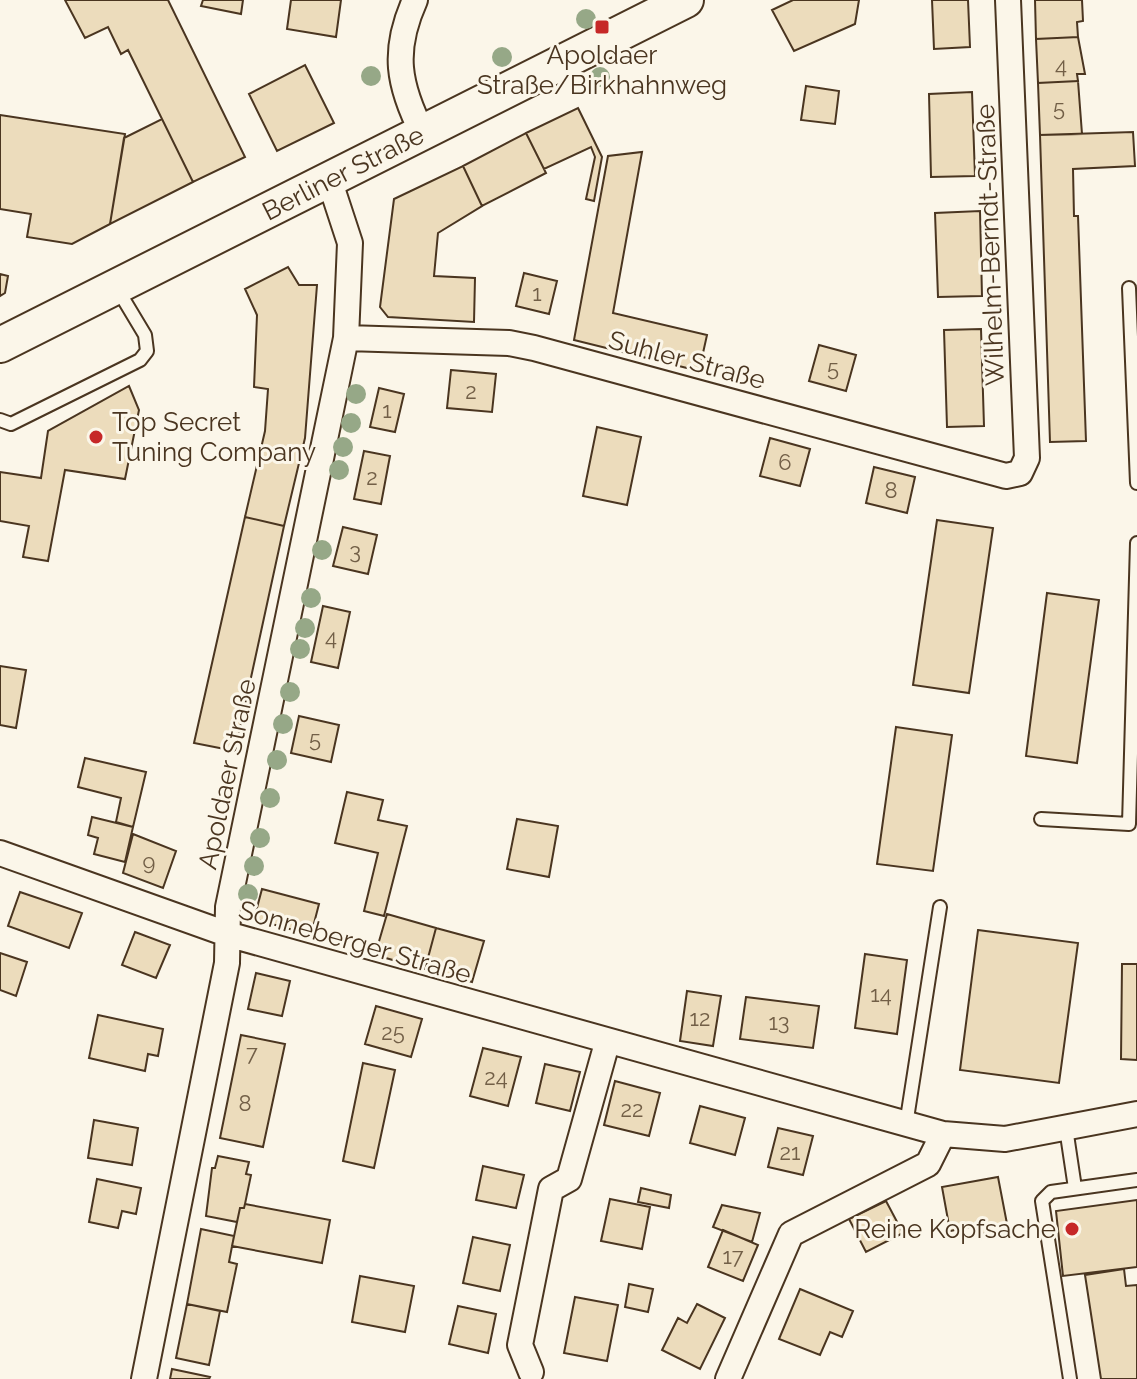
<svg xmlns="http://www.w3.org/2000/svg" width="1137" height="1379" viewBox="0 0 1137 1379" font-family="Raleway,sans-serif">
	<style>
		.building { fill: #ecdcbc; stroke: #4a3520; stroke-width: 2 }
		.lines { fill: none; stroke-linecap: round; stroke-linejoin: round }
		.lane-casing { stroke: #4a3520; stroke-width: 16 }
		.street-casing { stroke: #4a3520; stroke-width: 28 }
		.secondary-casing { stroke: #4a3520; stroke-width: 38 }
		.lane { stroke: #fbf6e9; stroke-width: 12 }
		.street { stroke: #fbf6e9; stroke-width: 24 }
		.secondary { stroke: #fbf6e9; stroke-width: 34 }
		.tree { fill: #96a887 }
		.poi-dot { fill: #c62828; stroke: #fbf6e9; stroke-width: 3 }
		.labels { text-anchor: middle; dominant-baseline: central; stroke-width: 6; stroke-linejoin: round; paint-order: stroke }
		.number-label { font-size: 22px; fill: #725f47 }
		.poi-label { font-size: 26px; fill: #4a3520; stroke: #fbf6e9 }
		.street-label { font-size: 26px; fill: #4a3520; stroke: #fbf6e9 }
	</style>
	<rect width="100%" height="100%" fill="#fbf6e9"/>
	<path class="building" d="M65 0H168L245 157 193 182 128 50 121 54 108 27 85 38Z
		M203 0H243L241 14 201 6Z
		M291 0H341L336 37 287 29Z
		M793 0H859L855 24 794 51 772 10Z
		M932 0H968L970 47 934 49Z
		M1035 0H1082L1083 21 1077 22 1078 37 1036 39Z
		M1078 37 1085 74H1077L1078 81 1038 83 1036 39Z
		M305 65 334 123 277 151 249 94Z
		M1078 81 1082 134 1040 135 1038 83Z
		M806 86 839 91 835 124 801 120Z
		M972 92 975 176 931 177 929 94Z
		M578 108 602 157 594 201 586 199 595 157 591 147 544 169 526 133Z
		M0 115 125 134 110 224 72 244 27 237 31 214 0 209Z
		M162 119 193 182 110 224 124 138Z
		M1133 132 1135 166 1073 169 1074 216H1078L1086 441 1050 442 1040 135Z
		M526 133 546 173 482 206 463 166Z
		M642 152 613 313 707 335 699 371 574 340 608 156Z
		M463 166 482 206 438 233 434 276 475 278 474 322 388 317 380 307 394 199Z
		M980 211 982 296 938 297 935 213Z
		M288 267 299 285H317L305 438 284 526 245 517 265 431 268 389 254 387 257 315 245 289Z
		M524 273 557 281 549 314 516 306Z
		M0 274 8 276 5 293 0 296Z
		M981 329 984 426 947 427 944 330Z
		M819 345 856 355 846 391 809 381Z
		M451 370 496 374 492 412 447 408Z
		M129 386 139 410 125 479 65 470 48 561 23 557 29 526 0 521V472L41 478 48 431Z
		M379 388 404 394 395 432 370 427Z
		M597 427 641 437 627 505 583 496Z
		M770 438 810 449 800 486 760 476Z
		M364 451 390 456 381 504 354 499Z
		M874 467 915 477 907 513 866 503Z
		M245 517 284 526 235 751 194 743Z
		M937 520 993 528 969 693 913 685Z
		M343 527 377 535 368 574 333 566Z
		M1047 593 1099 600 1077 763 1026 756Z
		M323 606 350 612 338 668 311 662Z
		M0 666 26 670 16 728 0 725Z
		M299 716 339 725 331 762 291 753Z
		M896 727 952 735 933 871 877 864Z
		M85 758 146 772 133 827 116 822 121 798 78 787Z
		M347 792 383 800 378 820 407 826 384 916 364 911 378 853 335 843Z
		M92 817 133 827 125 862 94 854 98 838 88 835Z
		M517 819 558 826 549 877 507 869Z
		M133 834 176 851 163 888 123 873Z
		M262 889 319 904 311 935 254 919Z
		M20 892 82 913 69 948 8 926Z
		M387 914 436 928 425 969 375 955Z
		M436 928 484 941 472 982 425 969Z
		M978 930 1078 943 1059 1083 960 1070Z
		M135 932 170 945 156 978 122 965Z
		M0 953 27 962 16 996 0 990Z
		M865 954 907 960 897 1034 855 1028Z
		M1122 964H1137V1060L1121 1059Z
		M256 973 290 981 282 1016 248 1009Z
		M687 991 721 996 713 1046 680 1041Z
		M746 997 819 1006 813 1048 740 1039Z
		M376 1006 422 1019 411 1057 365 1044Z
		M98 1015 163 1029 158 1056 148 1054 145 1071 89 1058Z
		M241 1035 285 1044 263 1147 220 1138Z
		M483 1048 521 1057 508 1106 470 1096Z
		M363 1063 395 1070 374 1168 343 1161Z
		M545 1064 580 1072 570 1111 536 1103Z
		M615 1081 660 1093 649 1136 604 1125Z
		M700 1106 745 1118 735 1155 690 1143Z
		M94 1120 138 1128 132 1165 88 1158Z
		M778 1128 813 1136 803 1175 768 1167Z
		M218 1156 249 1162 246 1174 251 1175 245 1204 244 1208H240L237 1222 206 1216 212 1168H215Z
		M483 1166 524 1175 516 1208 476 1200Z
		M998 1177 1008 1229 982 1234 980 1225 950 1231 942 1187Z
		M97 1179 141 1188 136 1214 122 1211 118 1228 89 1222Z
		M641 1188 671 1195 669 1208 638 1202Z
		M610 1199 650 1207 642 1249 601 1241Z
		M1137 1200V1267L1063 1276 1056 1211Z
		M886 1201 903 1233 866 1252 849 1219Z
		M245 1204 330 1220 322 1263 232 1246 240 1208H244Z
		M722 1205 760 1213 752 1242 713 1227Z
		M201 1229 234 1236 229 1262 237 1264 227 1312 187 1304Z
		M723 1230 758 1245 743 1281 708 1267Z
		M473 1237 510 1245 500 1291 463 1283Z
		M1124 1269 1126 1286 1137 1285V1379H1101L1085 1275Z
		M360 1276 414 1286 405 1332 352 1322Z
		M629 1284 653 1289 648 1312 625 1307Z
		M800 1289 853 1311 842 1337 830 1332 820 1355 779 1339Z
		M575 1297 618 1305 607 1361 564 1353Z
		M187 1304 220 1311 209 1365 176 1358Z
		M697 1304 725 1318 700 1369 662 1350 678 1318 687 1323Z
		M458 1306 496 1314 488 1353 449 1344Z
		M172 1369 210 1377 209 1379H170Z"/>
	<g class="lines">
		<g class="lane-casing">
			<path id="lane" d="M1129 288 1137 483
				M0 420 11 424 140 360 147 351 145 335 118 290
				M1041 819 1129 824 1137 543
				M906 1125 940 907
				M1066 1128 1075 1188
				M1070 1379 1042 1201 1051 1192 1137 1180"/>
		</g>
		<g class="street-casing">
			<path id="street" d="M415 0C392 51 398 85 423 134
				M346 338 509 343 534 348 1006 476 1020 473 1027 458 1008 0
				M0 853 227 934 943 1134 1005 1139 1137 1114
				M531 1372 520 1345 551 1189 569 1179 607 1043
				M144 1379 227 963 228 907 346 338 350 243 330 182
				M728 1379 791 1234 928 1164 943 1134"/>
		</g>
		<g class="secondary-casing">
			<path id="secondary" d="M0 345 686 0"/>
		</g>
		<use href="#lane" class="lane"/>
		<use href="#street" class="street"/>
		<use href="#secondary" class="secondary"/>
	</g>
	<g class="tree">
		<circle cx="586" cy="19" r="10"/>
		<circle cx="502" cy="57" r="10"/>
		<circle cx="371" cy="76" r="10"/>
		<circle cx="600" cy="77" r="10"/>
		<circle cx="356" cy="394" r="10"/>
		<circle cx="351" cy="423" r="10"/>
		<circle cx="343" cy="447" r="10"/>
		<circle cx="339" cy="470" r="10"/>
		<circle cx="322" cy="550" r="10"/>
		<circle cx="311" cy="598" r="10"/>
		<circle cx="305" cy="628" r="10"/>
		<circle cx="300" cy="649" r="10"/>
		<circle cx="290" cy="692" r="10"/>
		<circle cx="283" cy="724" r="10"/>
		<circle cx="277" cy="760" r="10"/>
		<circle cx="270" cy="798" r="10"/>
		<circle cx="260" cy="838" r="10"/>
		<circle cx="254" cy="866" r="10"/>
		<circle cx="248" cy="894" r="10"/>
	</g>
	<g class="poi-dot">
		<rect x="594" y="19" width="16" height="16" rx="4"/>
		<circle cx="96" cy="437" r="8"/>
		<circle cx="1072" cy="1229" r="8"/>
	</g>
	<g class="labels">
		<g class="number-label">
			<text x="1061" y="65">4</text>
			<text x="1059" y="108">5</text>
			<text x="537" y="293">1</text>
			<text x="833" y="368">5</text>
			<text x="471" y="391">2</text>
			<text x="387" y="410">1</text>
			<text x="785" y="462">6</text>
			<text x="372" y="477">2</text>
			<text x="891" y="490">8</text>
			<text x="355" y="551">3</text>
			<text x="331" y="637">4</text>
			<text x="315" y="739">5</text>
			<text x="149" y="862">9</text>
			<text x="881" y="994">14</text>
			<text x="700" y="1018">12</text>
			<text x="779" y="1022">13</text>
			<text x="393" y="1032">25</text>
			<text x="252" y="1053">7</text>
			<text x="496" y="1077">24</text>
			<text x="245" y="1103">8</text>
			<text x="632" y="1109">22</text>
			<text x="790" y="1152">21</text>
			<text x="733" y="1256">17</text>
		</g>
		<g class="poi-label">
			<text x="602" y="55">Apoldaer<tspan x="602" dy="30">Straße/Birkhahnweg</tspan></text>
			<text x="112" y="422" text-anchor="start">Top Secret<tspan x="112" dy="30">Tuning Company</tspan></text>
			<text x="1056" y="1229" text-anchor="end">Reine Kopfsache</text>
		</g>
		<g class="street-label">
			<text transform="translate(343 173) rotate(-27)">Berliner Straße</text>
			<text transform="translate(990 245) rotate(-92)">Wilhelm-Berndt-Straße</text>
			<text transform="translate(687 360) rotate(15)">Suhler Straße</text>
			<text transform="translate(227 774) rotate(-78)">Apoldaer Straße</text>
			<text transform="translate(355 942) rotate(16)">Sonneberger Straße</text>
		</g>
	</g>
</svg>
